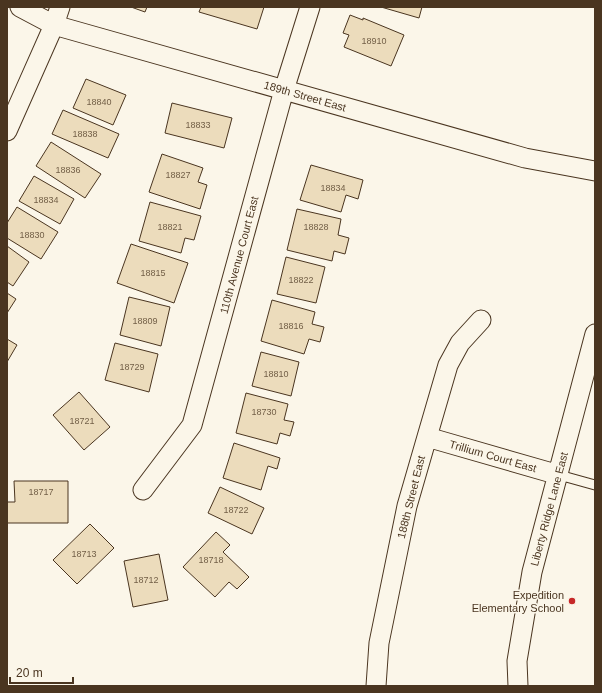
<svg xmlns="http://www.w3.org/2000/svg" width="602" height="693" viewBox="0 0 602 693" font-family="Arial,sans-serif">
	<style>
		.building { fill: #ecdcbc; stroke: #4a3520 }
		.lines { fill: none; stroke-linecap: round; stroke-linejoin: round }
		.lane-casing { stroke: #4a3520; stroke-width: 11 }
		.street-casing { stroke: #4a3520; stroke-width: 21 }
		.lane { stroke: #fbf6e9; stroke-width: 9 }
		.street { stroke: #fbf6e9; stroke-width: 19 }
		.poi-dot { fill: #c62828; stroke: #fbf6e9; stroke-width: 1.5 }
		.labels { text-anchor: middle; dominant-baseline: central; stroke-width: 3; stroke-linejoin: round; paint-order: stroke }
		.number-label { font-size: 9px; fill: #725f47 }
		.street-label { font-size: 11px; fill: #4a3520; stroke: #fbf6e9 }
		.poi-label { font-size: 11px; fill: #4a3520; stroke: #fbf6e9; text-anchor: end }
	</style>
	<rect width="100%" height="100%" fill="#fbf6e9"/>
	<path class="building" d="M131 7H147L145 12Z
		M201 7H264L257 29 199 12Z
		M381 7H422L419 18Z
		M350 15 363 20V18L404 35 391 66 344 47 349 35 343 33Z
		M86 79 126 95 113 125 73 108Z
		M172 103 232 118 224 148 165 133Z
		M63 110 119 134 108 158 52 134Z
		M51 142 101 174 85 198 36 166Z
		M162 154 203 168 198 182 207 185 200 209 149 192Z
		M311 165 363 180 358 199 346 195 341 212 300 200Z
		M34 176 74 199 60 224 19 201Z
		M150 202 201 216 194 240 185 238 181 253 139 241Z
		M17 207 58 232 41 259 7 238V223Z
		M297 209 341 219 338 235 349 238 345 254 334 251 332 261 287 250Z
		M131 244 188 263 174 303 117 283Z
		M7 246 29 262 13 286 7 282Z
		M286 257 325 267 316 303 277 294Z
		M7 293 16 299 7 313Z
		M129 297 170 307 161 346 120 335Z
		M272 300 315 312 312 324 324 327 320 342 309 339 304 354 261 341Z
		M7 339 17 345 7 362Z
		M115 343 158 354 149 392 105 380Z
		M261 352 299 362 291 396 252 386Z
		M79 392 110 427 84 450 53 415Z
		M246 393 288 404 284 420 294 422 290 436 280 433 277 444 236 433Z
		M234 443 280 458 277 469 268 466 261 490 223 478Z
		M14 481H68V523H7V502H15Z
		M220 487 264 508 252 534 208 513Z
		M90 524 114 548 77 584 53 560Z
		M216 532 230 545 223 552 249 577 237 589 229 582 215 597 183 567Z
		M159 554 168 600 133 607 124 561Z"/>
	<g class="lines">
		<g class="lane-casing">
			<path id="lane" d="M559 475 595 485"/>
		</g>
		<g class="street-casing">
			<path id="street" d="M20 7 54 25 525 158 595 171
				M7 131 54 25 60 7
				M427 437 559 475
				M143 490 192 425 284 90 310 7
				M376 686 379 643 407 506 427 437 448 365 460 343 481 320
				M518 686 517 661 532 572 595 334"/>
		</g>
		<use href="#lane" class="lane"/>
		<use href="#street" class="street"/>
	</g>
	<circle class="poi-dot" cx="572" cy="601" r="4"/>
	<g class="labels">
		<g class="number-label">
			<text x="374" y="41">18910</text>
			<text x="99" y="102">18840</text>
			<text x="198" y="125">18833</text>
			<text x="85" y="134">18838</text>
			<text x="68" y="170">18836</text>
			<text x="178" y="175">18827</text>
			<text x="333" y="188">18834</text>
			<text x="46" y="200">18834</text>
			<text x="170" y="227">18821</text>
			<text x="316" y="227">18828</text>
			<text x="32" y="235">18830</text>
			<text x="153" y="273">18815</text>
			<text x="301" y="280">18822</text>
			<text x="145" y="321">18809</text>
			<text x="291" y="326">18816</text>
			<text x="132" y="367">18729</text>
			<text x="276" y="374">18810</text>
			<text x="264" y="412">18730</text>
			<text x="82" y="421">18721</text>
			<text x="41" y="492">18717</text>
			<text x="236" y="510">18722</text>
			<text x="84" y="554">18713</text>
			<text x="211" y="560">18718</text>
			<text x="146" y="580">18712</text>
		</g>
		<g class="street-label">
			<text transform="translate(305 96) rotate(16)">189th Street East</text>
			<text transform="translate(239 255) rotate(-75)">110th Avenue Court East</text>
			<text transform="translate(493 456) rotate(16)">Trillium Court East</text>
			<text transform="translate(411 497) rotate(-76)">188th Street East</text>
			<text transform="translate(549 509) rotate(-75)">Liberty Ridge Lane East</text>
		</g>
		<g class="poi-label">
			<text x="564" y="595">Expedition<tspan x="564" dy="13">Elementary School</tspan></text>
		</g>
	</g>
	<rect width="602" height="693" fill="none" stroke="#4a3520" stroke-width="16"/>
	<path d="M10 677v6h63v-6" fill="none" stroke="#4a3520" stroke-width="2"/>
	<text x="16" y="677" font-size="12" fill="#4a3520" stroke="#fbf6e9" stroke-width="3" paint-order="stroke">20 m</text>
</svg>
